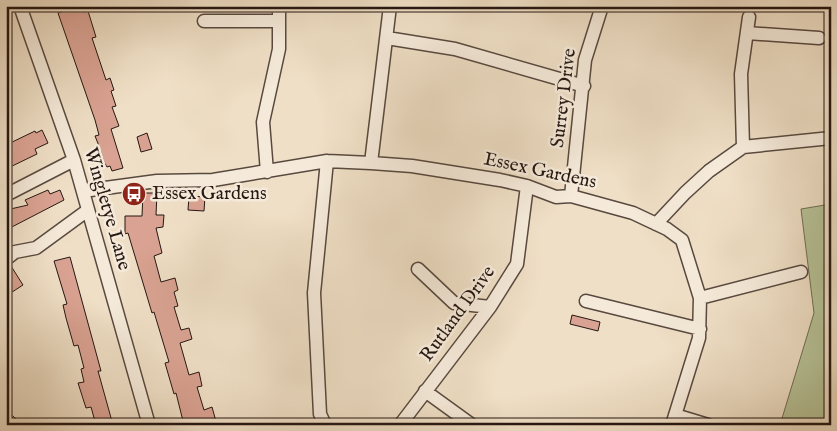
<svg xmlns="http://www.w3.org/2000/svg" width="837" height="431" viewBox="0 0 837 431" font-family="'IM FELL English',serif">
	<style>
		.green { fill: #b6c297; stroke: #6e6c54 }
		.building { fill: #d9a292; stroke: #251712 }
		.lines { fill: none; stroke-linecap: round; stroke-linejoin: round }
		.minor-casing { stroke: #58493f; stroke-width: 15 }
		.minor { stroke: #f5eada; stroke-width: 12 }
		.labels { text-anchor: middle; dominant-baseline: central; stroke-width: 5; stroke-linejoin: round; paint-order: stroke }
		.street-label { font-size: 19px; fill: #251712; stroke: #f5eada }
		.poi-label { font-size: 19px; fill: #251712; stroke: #f5eada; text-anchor: start }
	</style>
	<rect width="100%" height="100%" fill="#efdfc6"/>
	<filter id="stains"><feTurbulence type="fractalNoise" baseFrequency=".004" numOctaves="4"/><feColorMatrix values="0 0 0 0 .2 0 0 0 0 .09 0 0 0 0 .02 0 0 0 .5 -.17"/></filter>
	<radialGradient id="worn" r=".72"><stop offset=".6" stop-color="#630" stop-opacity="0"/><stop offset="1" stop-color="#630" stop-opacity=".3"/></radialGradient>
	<path class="green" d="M831 204V425H780L814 313 801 209Z"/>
	<path class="building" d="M79 6H82L84 12 88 11 96 37 92 38 106 80 110 78 114 90 111 91 116 106 112 107 119 126 111 129 123 168 112 171 110 166 107 167 104 162 99 146 95 136 99 135 95 120 58 13Z
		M42 130 48 143 35 149 37 154 6 169V145L35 131 36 133Z
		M147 133 152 149 141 152 137 137Z
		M48 190 50 194 60 190 64 200 6 230V210L28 205 25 200Z
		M143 193H157L156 215H164L163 227 156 228 162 253 154 256 161 282 175 278 178 290 174 292 178 306 174 307 181 330 189 328 192 339 180 343 189 375 199 372 202 386 197 387 204 410 212 407 217 425H184L176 393 174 394 165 363 169 362 154 312 152 313 128 233 125 234V216H142Z
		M189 196 205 197 204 211 188 210Z
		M70 257 101 371H98L113 425H96L91 407 86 408 78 383 84 382 81 369 84 368 78 345 74 346 66 318 63 305 67 304 54 261Z
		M11 266 23 285 6 296V267Z
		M572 315 600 322 598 331 570 324Z
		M6 410 23 425H6Z"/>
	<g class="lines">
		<g class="minor-casing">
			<path id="minor" d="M20 6 74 160 149 425
				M204 21H279
				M747 33 819 38
				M387 38 455 49 584 86
				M743 147 741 74 749 17
				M371 163 390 6
				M267 172 263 122 279 49V6
				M83 191 157 181 213 180 327 161 371 163 412 166 500 180 527 186 556 197 571 196 633 213 667 229 682 240 700 298 699 338 672 425
				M6 195 74 160
				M571 196 585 60 602 6
				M656 224 685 193 709 171 743 147 831 138
				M6 259 15 252 36 248 88 210
				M418 269 454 303 490 307
				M700 298 801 272
				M586 301 700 329
				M425 391 472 425
				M675 415 708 425
				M325 425 320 414 314 293 327 161
				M400 425 490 307 517 264 527 186"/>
		</g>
		<use href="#minor" class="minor"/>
	</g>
	<defs>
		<g id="bus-disc" transform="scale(1.25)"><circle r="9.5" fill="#8f2418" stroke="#f5eada"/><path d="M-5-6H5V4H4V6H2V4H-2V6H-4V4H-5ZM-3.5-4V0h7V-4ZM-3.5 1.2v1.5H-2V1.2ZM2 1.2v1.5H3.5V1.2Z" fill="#fff"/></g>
	</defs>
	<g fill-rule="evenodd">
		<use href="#bus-disc" x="134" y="194"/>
	</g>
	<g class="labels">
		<g class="street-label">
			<text transform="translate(564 98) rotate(-83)">Surrey Drive</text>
			<text transform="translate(540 171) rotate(12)">Essex Gardens</text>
			<text transform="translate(107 209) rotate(74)">Wingletye Lane</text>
			<text transform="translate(458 314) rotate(-54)">Rutland Drive</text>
		</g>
		<g class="poi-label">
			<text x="152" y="194">Essex Gardens</text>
		</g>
	</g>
	<rect width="837" height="431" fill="none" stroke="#efdfc6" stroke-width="25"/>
	<rect x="8" y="8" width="822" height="416" fill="none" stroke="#251712" stroke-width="2.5"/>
	<rect x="12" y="12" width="812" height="406" fill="none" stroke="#251712"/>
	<rect width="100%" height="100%" filter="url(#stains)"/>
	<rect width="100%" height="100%" fill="url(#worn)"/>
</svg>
